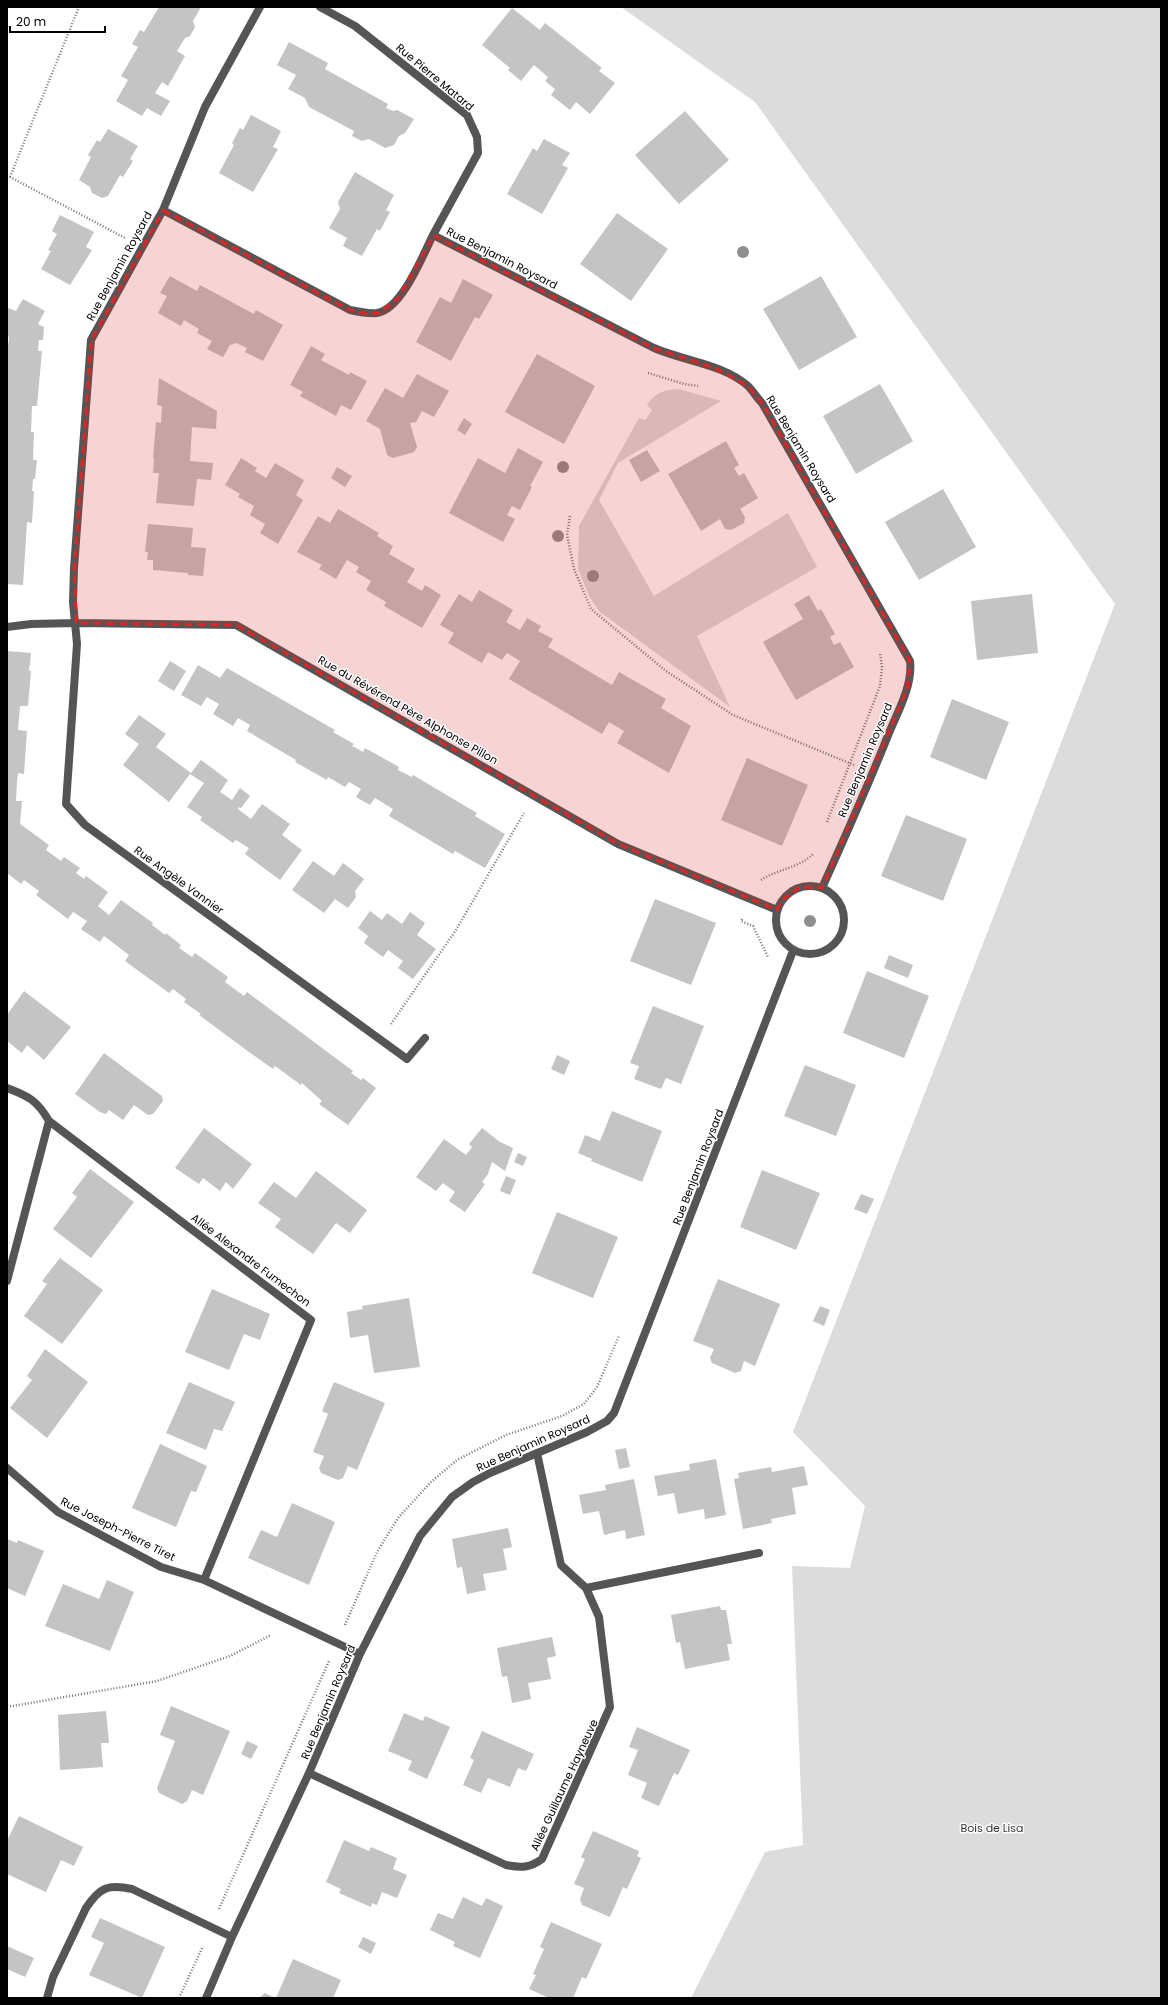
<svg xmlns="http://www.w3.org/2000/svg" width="1168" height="2005" viewBox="0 0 1168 2005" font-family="Poppins,sans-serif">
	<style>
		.green { fill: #dcdcdc }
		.building { fill: #c4c4c4 }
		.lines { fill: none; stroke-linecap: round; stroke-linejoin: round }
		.path { stroke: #777; stroke-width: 2.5; stroke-dasharray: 1 2; stroke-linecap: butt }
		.minor { stroke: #555; stroke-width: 8 }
		.tree { fill: #8f8f8f }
		.marked { fill: #d62828; fill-opacity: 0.2; stroke: #d62828; stroke-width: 3; stroke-dasharray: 8 5; stroke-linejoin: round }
		.labels { text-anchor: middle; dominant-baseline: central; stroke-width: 3; stroke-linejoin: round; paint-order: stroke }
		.street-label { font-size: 11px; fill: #000; stroke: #fff }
		.park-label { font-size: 11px; fill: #333; stroke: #fff }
	</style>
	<rect width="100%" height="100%" fill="#fff"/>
	<path class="green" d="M621 7H1161V1998H691L765 1852 803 1845 792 1566 850 1568 865 1506 793 1432 1115 604 755 102Z
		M679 389 721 401 618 463 599 500 654 596 788 513 817 567 697 636 730 707 600 612 590 598 578 569 579 526 639 418 645 420 652 410 647 405C656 392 664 390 679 389Z"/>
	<path class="building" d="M159 7H201L193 21 195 27 190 36 185 38 177 51 185 56 168 86 162 82 155 93 170 101 161 116 147 108 142 116 116 101 128 80 121 76 138 47 132 44 140 30 144 32Z
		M512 8 540 30 545 23 602 68 599 71 615 83 590 114 576 102 570 110 551 95 555 89 545 81 548 77 534 65 521 81 508 70 510 68 482 45Z
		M289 42 328 63 325 69 388 104 386 108 393 111 397 110 414 119 405 133 399 136 394 145 385 148 369 139 362 141 352 136 354 131 309 107 305 98 288 89 296 75 277 65Z
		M685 111 729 160 679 204 635 155Z
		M251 115 281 131 273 147 278 149 253 192 219 173 234 145 232 143 240 128 243 130Z
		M108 129 138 146 130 159 133 161 123 177 120 175 108 196 102 198 92 193 90 187 79 180 91 157 88 155 97 140 100 142Z
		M544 139 570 153 562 165 568 168 542 214 507 194 533 148 537 151Z
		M355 172 394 195 386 210 390 212 380 231 377 229 362 256 343 246 347 238 329 228 340 209 338 202Z
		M617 213 668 249 631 301 580 264Z
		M60 215 94 232 86 247 92 250 70 285 41 269 51 251 48 250 57 234 52 231Z
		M170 276 197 291 200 285 254 314 256 310 283 325 263 361 245 352 247 348 236 343 230 345 223 357 207 349 212 341 197 333 199 329 184 320 181 326 158 313 167 296 160 293Z
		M821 276 857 337 799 370 763 309Z
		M463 279 493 295 479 319 475 317 451 361 416 342 440 297 451 303Z
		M23 299 45 311 38 324 44 327 43 340H39L38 351H42L37 406H32L31 432H34L33 460H37L35 479H33L32 491H34L32 523 27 522 23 585 7 584V356L9 337 7 336V310L8 308 16 311Z
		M311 346 325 354 321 360 349 375 350 372 367 381 351 410 341 405 336 416 300 396 303 392 290 385Z
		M537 354 595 386 564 444 505 412Z
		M417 374 449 391 434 417 422 411 416 422 410 423 417 447 414 452 393 458 387 455 380 429 366 421 385 388 403 398Z
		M159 378 217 411 216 429 192 427 190 461 213 463 211 480 197 479 194 506 156 503 159 473H153L154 458H153L156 422 161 423 162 406 157 405Z
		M880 384 913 441 856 474 823 416Z
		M464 418 472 424 465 435 457 430Z
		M726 441 739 465 734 468 739 476 744 473 758 498 740 509 745 517 744 523 731 530 725 529 720 519 701 531 668 474Z
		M518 448 543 462 530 486 532 487 520 510 512 506 507 515 515 519 503 542 449 513 478 458 505 473Z
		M647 450 660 471 641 482 629 460Z
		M241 458 257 468 255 471 266 478 275 463 304 480 296 495 303 500 278 544 260 533 265 524 250 515 254 506 238 497 240 494 225 485Z
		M337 467 352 476 345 487 331 478Z
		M943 489 976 547 919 580 885 522Z
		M338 509 379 533 377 536 393 546 389 554 415 569 407 582 422 591 425 585 441 595 422 628 384 606 386 602 366 590 371 581 356 572 359 567 347 560 336 579 319 569 322 565 297 552 318 516 330 523Z
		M148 524 193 528 191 547 206 548 203 576 188 575V573L153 570V560H147L148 552H145Z
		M479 590 513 610 506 622 520 630 527 618 541 626 538 631 553 639 548 647 612 685 619 672 666 699 661 708 691 726 669 773 617 743 624 731 609 722 602 734 509 679 520 661 507 653 502 660 488 652 482 663 448 643 454 633 440 625 459 594 472 602Z
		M1032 594 1038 653 977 660 971 601Z
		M809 595 818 611 821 609 835 634 830 637 834 645 840 642 854 667 796 700 763 642 803 619 794 604Z
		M7 651 31 653 29 671H31L28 706H20L18 730 27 731 24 774 18 773 17 782 16 801H22L20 824 49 845 46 850 61 861 64 857 80 868 76 873 84 879 86 876 108 892 98 906 109 915 121 900 153 923 152 925 165 935 166 933 181 945 179 948 192 957 195 953 228 977 225 982 244 996 247 992 353 1071 351 1073 361 1080 363 1078 376 1088 348 1125 319 1104 322 1101 302 1083 301 1085 275 1066 273 1069 249 1052 199 1015 201 1014 184 1002 186 999 173 989 169 993 125 961 129 955 104 936 100 942 81 929 87 921 73 912 68 919 36 895 39 891 24 880 21 884 7 873Z
		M170 661 186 671 174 691 158 681Z
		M198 665 220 678 227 668 335 730 333 732 354 744 352 746 356 748 363 752 365 748 399 767 398 770 412 777 413 775 477 813 475 816 505 834 485 868 455 851 453 854 389 816 393 809 375 798 370 805 356 797 361 789 349 782 345 787 328 777 327 780 295 762 296 760 247 731 250 725 238 718 233 726 213 714 219 704 207 697 201 706 181 695Z
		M952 699 1009 722 986 780 930 757Z
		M139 715 166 734 156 747 191 773 201 760 228 780 220 792 232 800 240 788 250 796 241 808 239 807 238 809 251 819 262 804 290 824 282 835 302 850 280 880 245 854 249 848 236 840 233 843 220 834 200 820 202 817 187 807 204 783 190 774 169 802 123 765 139 744 125 734Z
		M747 758 808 785 782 846 721 820Z
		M906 815 967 839 943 901 881 876Z
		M313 861 334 876 343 863 364 879 355 891 356 897 348 908 335 899 324 913 292 890Z
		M655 899 716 923 691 985 630 961Z
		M370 911 382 920 387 913 402 924 410 912 425 923 417 935 436 949 413 979 398 968 403 961 388 950 383 957 364 943 368 936 358 928Z
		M889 955 913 965 908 978 884 968Z
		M867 971 929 996 904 1058 843 1033Z
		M24 991 71 1027 44 1060 27 1045 22 1053 7 1041V1015Z
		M653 1006 704 1026 681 1084 666 1078 661 1089 634 1079 639 1066 630 1063Z
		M104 1053 162 1096 163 1101 153 1114 148 1115 134 1105 123 1120 109 1110 106 1114 100 1112 75 1094Z
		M557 1055 570 1061 564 1075 551 1069Z
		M805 1065 856 1085 836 1136 784 1116Z
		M612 1111 662 1131 642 1182 591 1161 592 1159 578 1153 585 1135 600 1141Z
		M204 1128 252 1164 233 1189 226 1182 220 1191 203 1178 199 1184 175 1168Z
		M482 1128 500 1142 513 1148 505 1171 492 1162 488 1174 482 1182 485 1184 465 1212 449 1201 455 1192 443 1183 436 1191 416 1177 444 1139 466 1155 472 1147 469 1144Z
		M518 1153 527 1157 523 1166 514 1162Z
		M90 1169 134 1202 91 1258 53 1229 77 1197 72 1193Z
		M762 1170 820 1193 796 1250 740 1227Z
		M316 1171 367 1210 350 1233 336 1223 313 1254 275 1227 281 1219 258 1203 274 1182 296 1198Z
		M506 1176 516 1180 510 1195 500 1191Z
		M861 1194 874 1199 867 1214 854 1209Z
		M557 1212 618 1237 593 1298 532 1273Z
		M60 1258 103 1290 62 1344 24 1316 47 1284 42 1281Z
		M718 1279 780 1304 755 1366 744 1361 741 1371 735 1373 712 1363 710 1358 714 1349 693 1341Z
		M212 1289 270 1314 260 1340 244 1334 229 1370 185 1352Z
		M409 1298 420 1367 374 1373 368 1335 350 1338 347 1312 363 1309 362 1306Z
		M820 1306 830 1310 824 1326 813 1321Z
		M45 1349 88 1382 47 1438 10 1408 32 1380 27 1376Z
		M189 1382 235 1402 222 1431 214 1429 206 1450 166 1433Z
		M334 1382 385 1403 357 1470 348 1466 343 1478 338 1480 321 1473 319 1468 324 1456 313 1452 328 1414 322 1411Z
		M160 1444 207 1466 196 1492 191 1491 176 1527 132 1508Z
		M626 1448 630 1467 619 1469 615 1450Z
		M716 1459 726 1515 705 1519 704 1509 678 1514 674 1493 658 1496 654 1476 690 1470 689 1464Z
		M804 1466 808 1485 792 1488 796 1514 771 1519 772 1523 743 1529 734 1479 739 1478 738 1473 771 1467 772 1472Z
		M634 1479 645 1535 626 1539 625 1530 604 1535 599 1511 583 1514 579 1495 606 1490 605 1485Z
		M292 1503 335 1522 309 1585 248 1558 261 1530 277 1537Z
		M508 1528 512 1547 503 1549 507 1570 483 1574 486 1590 467 1594 462 1567 457 1568 452 1539Z
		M7 1539 17 1543 18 1540 44 1551 25 1596 7 1588Z
		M107 1580 134 1592 110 1651 45 1626 63 1584 99 1599Z
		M720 1606 721 1610H726L732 1644H727L730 1660 685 1669 680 1642 676 1643 671 1615Z
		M552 1637 556 1656 547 1658 551 1679 528 1683 531 1699 512 1703 507 1676 502 1677 497 1648Z
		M171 1706 230 1731 203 1795 192 1790 187 1801 182 1804 159 1793 157 1788 175 1741 160 1735Z
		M106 1711 109 1743H101L103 1767 60 1770 58 1715Z
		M404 1713 423 1721 425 1716 450 1727 427 1779 408 1770 412 1761 388 1751Z
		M637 1727 690 1750 678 1775 674 1773 659 1806 641 1798 647 1783 628 1775 638 1750 629 1747Z
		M482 1731 534 1754 526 1771 518 1768 510 1787 488 1778 481 1793 463 1785 474 1760 470 1758Z
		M247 1741 258 1746 251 1759 241 1754Z
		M19 1816 83 1847 74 1866 61 1860 46 1892 7 1874V1841Z
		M593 1831 639 1851 637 1856 641 1858 627 1889 623 1887 610 1917 582 1905 580 1899 584 1888 574 1884 585 1859 581 1857Z
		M344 1840 369 1851 371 1847 397 1858 393 1869 407 1875 397 1898 382 1892 377 1905 372 1903 371 1907 339 1893 341 1889 326 1882Z
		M463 1897 482 1906 486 1898 503 1906 480 1958 453 1946 455 1942 430 1930 438 1913 453 1919Z
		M100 1918 165 1947 142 1998 89 1975 104 1943 91 1937Z
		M551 1922 602 1944 586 1979 582 1977 573 1998H549L529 1989 536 1975 533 1974 544 1949 540 1947Z
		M363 1937 376 1943 371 1954 358 1947Z
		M7 1946 34 1958 25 1977 7 1969Z
		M293 1959 341 1980 333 1998H276Z
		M265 1993 275 1998H259Z"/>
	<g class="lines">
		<path class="path" d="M10 177 79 7
			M7 178 10 177 125 238
			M648 373 684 384 698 386
			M570 516 567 535 574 569 591 609 666 671 733 715 854 765
			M827 822 880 686 882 667 880 653
			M761 880C778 869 799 868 813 854
			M742 919 741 921 753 926 768 957
			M391 1024 456 930 524 813
			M345 1625 377 1552 398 1518 431 1482 457 1460 506 1435 562 1416 584 1404 597 1387 619 1336
			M7 1707 157 1681 230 1656 271 1635
			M219 1909 329 1661
			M179 1998 203 1946"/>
		<path class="minor" d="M320 7 355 26 467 115 477 137 478 153 433 235
			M163 210 205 107 260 7
			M7 627 31 624 76 623 236 625 618 844 777 910
			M776 920a34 34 0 1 1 68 0a34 34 0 1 1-68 0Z
			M425 1038 407 1059 85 825 66 804 77 644 73 602 74 568 91 340 163 210 350 310C359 312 368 314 377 313 402 309 423 255 433 235L654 348C684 361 723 364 748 386 753 391 757 398 762 403L910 661C913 685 898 711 889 733 868 786 845 837 822 888
			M7 1088C28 1096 37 1100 49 1121L311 1320 204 1580
			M7 1281 49 1121
			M7 1468 58 1512 161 1567 204 1580 360 1654
			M586 1588 759 1553
			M309 1773 506 1865C521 1868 530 1868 542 1859L610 1707 599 1617 586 1588 561 1565 537 1453
			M47 1998 53 1977 86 1908C100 1887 108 1884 132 1889L232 1937
			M206 1998 232 1937 309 1773 360 1654 420 1536 452 1497 473 1482 490 1473 587 1432 607 1421 614 1413 793 951"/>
	</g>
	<g class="tree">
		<circle cx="743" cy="252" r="6"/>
		<circle cx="563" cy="467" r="6"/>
		<circle cx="558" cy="536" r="6"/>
		<circle cx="593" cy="576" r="6"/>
		<circle cx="810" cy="921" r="6"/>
	</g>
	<path class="marked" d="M163 210 350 310 365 313H378L398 298 433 235 654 348 715 368 748 386 762 403 910 661 907 689 822 888 800 887 782 900 777 910 618 844 236 625 76 623 74 568 91 340Z"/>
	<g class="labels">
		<g class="street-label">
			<text transform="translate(435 77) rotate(40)">Rue Pierre Matard</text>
			<text transform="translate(502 258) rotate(27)">Rue Benjamin Roysard</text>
			<text transform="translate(119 266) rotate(-61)">Rue Benjamin Roysard</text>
			<text transform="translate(801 449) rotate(59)">Rue Benjamin Roysard</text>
			<text transform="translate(408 710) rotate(30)">Rue du Révérend Père Alphonse Pillon</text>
			<text transform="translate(865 760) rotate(-67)">Rue Benjamin Roysard</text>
			<text transform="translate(179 880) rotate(36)">Rue Angèle Vannier</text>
			<text transform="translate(698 1167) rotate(-69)">Rue Benjamin Roysard</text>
			<text transform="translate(251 1260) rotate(37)">Allée Alexandre Fumechon</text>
			<text transform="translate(533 1443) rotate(-24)">Rue Benjamin Roysard</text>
			<text transform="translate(118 1529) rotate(27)">Rue Joseph-Pierre Tiret</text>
			<text transform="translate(328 1702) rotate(-67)">Rue Benjamin Roysard</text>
			<text transform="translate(564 1785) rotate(-65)">Allée Guillaume Hayneuve</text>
		</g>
		<g class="park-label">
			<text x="992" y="1828">Bois de Lisa</text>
		</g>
	</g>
	<rect width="1168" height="2005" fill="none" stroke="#000000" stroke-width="16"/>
	<path d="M10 26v6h95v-6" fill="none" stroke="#000000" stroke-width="2"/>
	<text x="16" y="26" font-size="12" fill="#000000" stroke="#ffffff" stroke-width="3" paint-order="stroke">20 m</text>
</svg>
